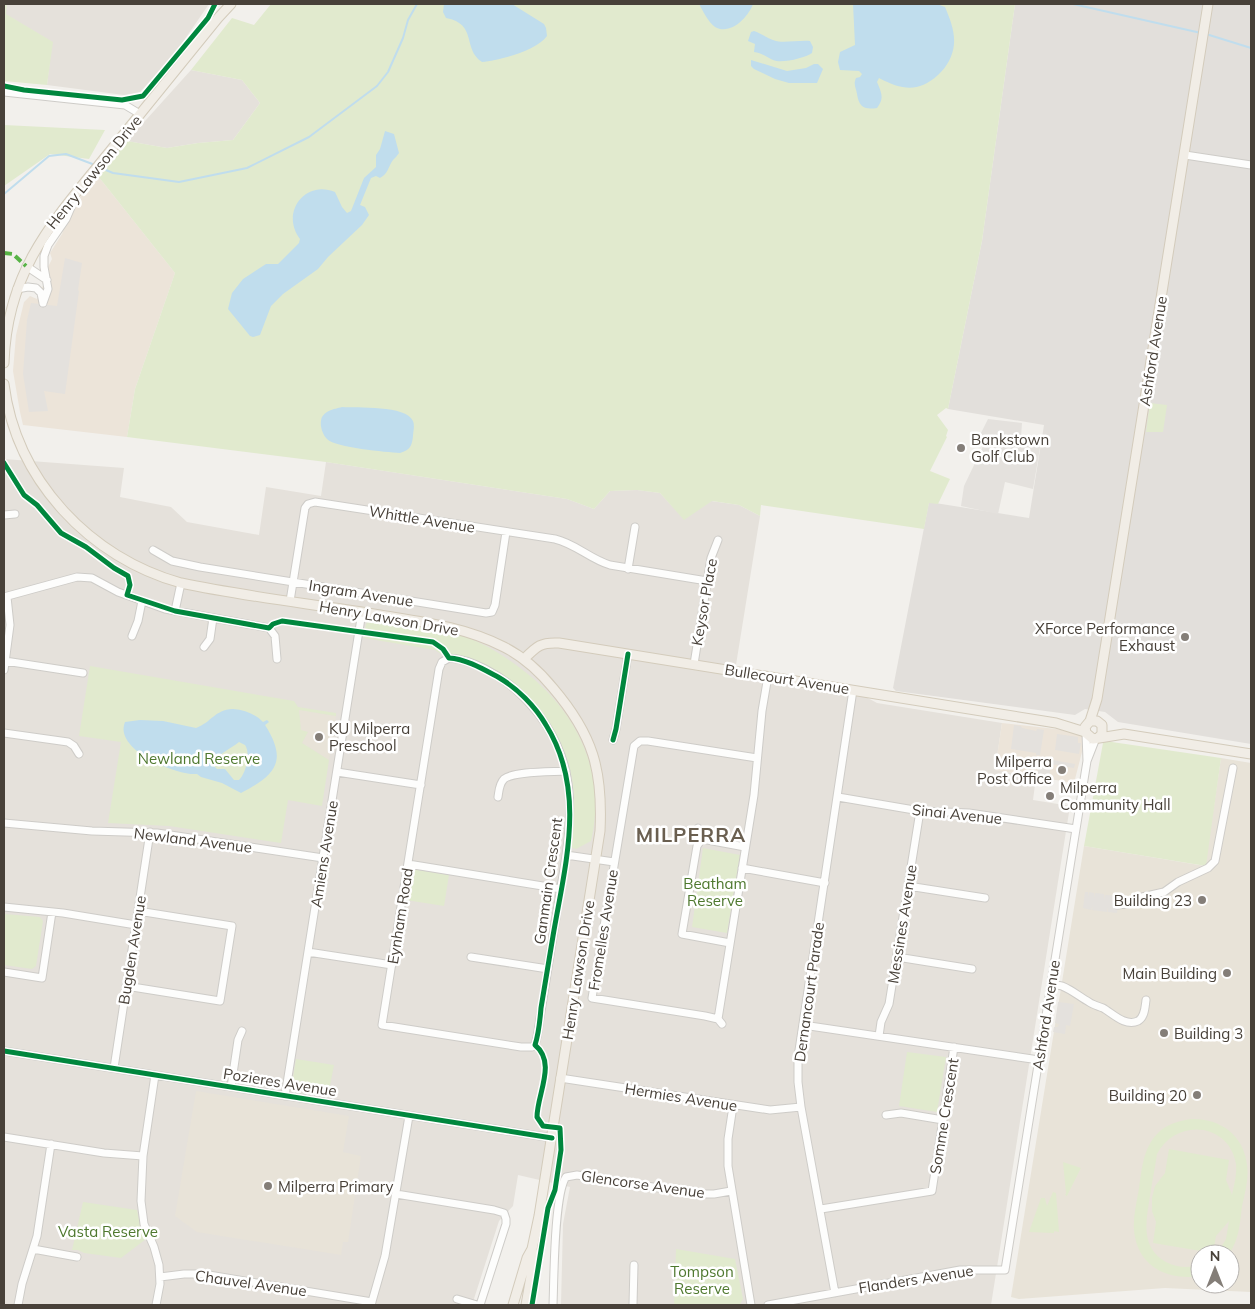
<svg xmlns="http://www.w3.org/2000/svg" width="1255" height="1309" viewBox="0 0 1255 1309" font-family="Mulish,sans-serif">
	<style>
		.residential { fill: #e5e1db }
		.commercial { fill: #ece4d9 }
		.industrial { fill: #e2dfdb }
		.education { fill: #e8e3d8; fill-rule: evenodd }
		.green { fill: #e1eace }
		.parking { fill: #e4e1dd }
		.water { fill: #c0dded; fill-rule: evenodd }
		.lines { fill: none; stroke-linecap: round; stroke-linejoin: round }
		.stream { stroke: #c0dded; stroke-width: 2 }
		.minor-casing { stroke: #ceccc8; stroke-width: 9 }
		.major-casing { stroke: #d3cbbb; stroke-width: 11 }
		.minor { stroke: #fdfdfc; stroke-width: 7 }
		.major { stroke: #f1ede6; stroke-width: 9 }
		.quiet { stroke: #57b346; stroke-width: 4; stroke-dasharray: 8 4; stroke-linecap: butt }
		.cycleway-casing { stroke: #fff; stroke-width: 8 }
		.cycleway { stroke: #00873e; stroke-width: 5 }
		.poi-dot { fill: #847e78; stroke: #fff; stroke-width: 2 }
		.labels { text-anchor: middle; dominant-baseline: central; stroke-width: 5; stroke-linejoin: round; paint-order: stroke }
		.street-label { font-size: 15px; fill: #484139; stroke: #fff }
		.poi-label { font-size: 15px; fill: #484139; stroke: #fff; text-anchor: start }
		.park-label { font-size: 15px; fill: #4e782e; stroke: #fff }
		.district-label { font-size: 20px; font-weight: bold; letter-spacing: 1px; fill: #6a5f50; stroke: #fff }
	</style>
	<rect width="100%" height="100%" fill="#f2f0ec"/>
	<path class="residential" d="M7 4H209L176 52 140 92 124 95 47 85 52 42 5 14Z
		M191 70 242 80 260 103 233 140 198 143 167 148 127 141Z
		M4 459 124 468 120 497 171 507 187 522 259 535 266 487 321 496 326 462 567 499 594 509 610 491 637 490 660 493 684 519 711 501 739 505 760 516 735 671 853 690 877 703 1002 723 995 770 1036 777 1033 800 1070 806 991 1305H561L563 1224 570 1187 518 1175 513 1206 499 1221 472 1305H4Z"/>
	<path class="commercial" d="M98 176 175 273 135 389 127 437 23 425 20 412 13 371 16 335 24 302 30 296 37 299 45 281 47 269 52 259 50 253 62 234 72 207Z
		M1002 723 1056 729 1078 733 1082 736 1084 741 1082 752 1074 783 995 770Z"/>
	<path class="industrial" d="M1015 4H1251V744L1118 722 1105 712 1085 709 1075 715 896 691 893 688 929 502 1029 518 1044 425 948 409 982 241Z"/>
	<path class="education" d="M299 710 336 716 329 760 302 743 308 732 301 731Z
		M1221 758 1251 763V1292L1165 1288 1019 1299 1011 1297 1084 846 1205 866ZM1200 1254H1230V1284H1200Z
		M196 1091 349 1116 343 1152 361 1156 348 1242H343L341 1255 197 1232 175 1216Z"/>
	<path class="green" d="M4 4H7L6 14 53 42 47 85 4 81Z
		M271 4H1015L982 241 948 409 946 408 937 415 948 430 946 436 947 437 930 471 950 479 938 504 929 503 924 529 761 505 760 516 739 505 712 501 684 520 660 493 637 490 610 491 594 509 567 499 326 462 127 437 135 389 175 273 98 176 127 141 167 148 198 143 233 140 260 103 242 80 191 70 232 18 254 25Z
		M4 125 105 130 89 159 50 154 4 186Z
		M1150 403 1167 405 1163 432H1146Z
		M371 619C401 621 437 627 465 637 486 644 506 657 524 671 577 712 607 773 591 841L576 849 570 847C572 829 575 812 574 794 570 741 535 690 488 667 479 662 470 658 460 656 454 655 449 656 445 656 442 655 437 651 435 650L364 638C365 631 364 622 371 619Z
		M90 666 294 701 298 707 336 713V716L299 710 301 730 308 732 302 743 329 760 322 806 288 800 281 843 169 826 108 823 121 742 79 736Z
		M1105 741 1221 758 1206 866 1084 846 1103 743Z
		M703 848 740 855 727 933 692 927Z
		M418 870 449 875 444 906 406 900 410 876 414 870Z
		M4 914 40 917 43 921 36 966 32 969 4 965Z
		M907 1052 946 1057 937 1112 899 1106Z
		M296 1059 334 1065 328 1096 294 1090 292 1084Z
		M1191 1119C1220 1118 1244 1135 1247 1165 1249 1178 1245 1193 1242 1206 1240 1223 1239 1240 1229 1254H1217L1226 1239 1229 1221 1216 1236 1213 1253 1153 1243 1156 1222 1152 1211V1198L1155 1186 1165 1173 1169 1149 1229 1160 1226 1180 1232 1195C1234 1186 1237 1174 1236 1164 1229 1122 1176 1118 1157 1154 1155 1168 1152 1182 1150 1196 1146 1221 1140 1247 1166 1262 1177 1268 1189 1268 1200 1265V1276C1167 1281 1137 1266 1134 1230 1133 1216 1137 1201 1139 1188 1142 1169 1143 1149 1157 1134 1166 1124 1179 1121 1191 1119Z
		M1063 1162 1081 1168 1067 1196 1065 1195 1066 1193Z
		M1053 1192 1056 1193 1059 1232 1054 1231V1233L1029 1232 1041 1198H1045L1047 1206Z
		M83 1202 137 1210 140 1225 146 1239 121 1258 84 1253 78 1250H72Z
		M676 1249 735 1259 743 1299 740 1304 730 1305H674Z"/>
	<path class="parking" d="M65 258 82 263 78 290 79 291 65 394 44 391 48 411 29 412 23 374 27 320 31 303 57 306Z
		M988 419 1022 423 1021 437 1041 442 1033 489 1005 482 998 514 961 506 964 486 986 440 979 437Z
		M1014 725 1021 726 1022 728 1036 731 1037 729 1044 730 1040 755H1036V753L1011 749Z
		M1057 734 1078 737V743H1081L1079 754 1055 750Z
		M1041 758 1075 764 1074 768 1051 764 1049 778 1037 776Z
		M1085 892H1088V897L1089 892 1094 893V898L1095 893 1104 894V900L1105 895 1119 896 1117 913 1108 912V907L1107 912 1092 910 1093 905 1091 910 1083 908Z
		M1058 1002 1074 1004 1070 1026 1066 1025 1065 1034 1053 1032 1054 1027H1058L1059 1024 1055 1023Z"/>
	<path class="water" d="M444 4H512L544 24 546 28 547 36C536 51 500 60 482 62 462 49 478 24 446 18L443 12Z
		M699 4H753C749 16 731 36 715 27 708 22 703 11 699 4Z
		M853 4 886 5 937 4 945 7C950 19 955 31 954 44 953 56 947 67 938 75 918 93 902 90 879 78L877 82C881 92 885 98 877 108 864 110 859 107 857 94 856 87 853 85 856 78L860 77 862 74 859 71 840 70 838 62 840 52 855 45Z
		M754 31C763 34 768 39 776 41 782 43 801 40 810 41L813 47 812 53C805 58 781 64 773 60 766 57 762 53 754 52L755 44 748 41 751 32Z
		M751 60 787 71 806 68 814 64H818L823 69 817 83H789L775 79 754 69 751 66Z
		M385 131 394 134 399 153C397 156 395 158 393 160 388 167 388 174 380 178L376 176 371 178 360 205 365 207 369 215 362 225 328 257 318 269 283 294 271 306 260 335 253 337 250 336 228 309 232 293 243 279 266 264H278L299 243 300 239C280 213 305 179 335 192L342 207 347 213 351 211 364 178 376 167V155L380 149Z
		M342 407C357 408 406 405 413 421 415 426 413 432 413 436 412 446 410 450 400 453 386 452 336 448 327 439 323 435 320 427 321 421 322 411 334 409 342 407Z
		M233 709C245 710 255 714 263 722L267 720 269 722 265 725C288 761 276 775 241 793L222 783 201 777 197 774C176 776 113 749 125 722L140 720 163 721 196 728C212 722 214 710 233 709ZM239 742 245 745C251 754 246 773 239 780H234L225 769H217L213 765C216 754 231 749 239 742Z"/>
	<g class="lines">
		<path class="stream" d="M1073 4 1201 33
			M1206 34 1251 48
			M101 168 113 173 179 182 247 168 309 137 377 86 388 72 403 38 408 20 417 4
			M4 194 49 156 66 154 95 165"/>
		<g class="minor-casing">
			<path id="minor" d="M4 92 125 105 140 114
				M1185 155 1251 165
				M26 266 47 280
				M17 289 28 287 36 288 41 293 43 303
				M43 303 48 289 44 267V256L48 245 66 219 75 198
				M4 515 15 514
				M153 550 172 561 200 567 486 613 492 612 495 605 506 532
				M628 569 635 527
				M4 597 77 577 92 578 118 592 165 609 269 628 275 636 277 659
				M290 601 305 508 308 504 315 502 555 539C576 544 590 559 610 565L707 581
				M175 611 181 583
				M132 636 138 621 142 601
				M204 647 210 639 213 618
				M449 658C472 659 499 675 516 690 587 755 572 821 558 905 551 949 544 993 537 1037L535 1045 532 1047H521L382 1025 439 669 442 662Z
				M5 661 83 673
				M694 664 711 558 718 540
				M4 670 10 625 7 597
				M4 733 68 742 74 746 79 754
				M613 740 616 729 628 654
				M1087 761 1096 738
				M337 772 421 785
				M498 797C499 791 499 784 504 779 514 771 552 772 566 771
				M838 797 920 811 969 813 1076 829
				M4 823 92 831 157 833 323 858
				M698 828 702 839 745 847
				M702 839 697 846 682 934 730 943
				M566 855 614 862
				M408 864 561 889
				M742 868 825 883
				M908 886 985 898
				M1117 905 1128 904 1142 897 1164 892 1178 882 1208 868 1215 861 1233 768
				M4 907 63 913 136 925
				M308 952 392 965
				M471 957 548 969
				M897 957 972 969
				M4 972 42 978 52 912
				M1051 985C1055 985 1059 985 1062 986 1072 990 1080 997 1089 1002 1093 1005 1098 1006 1103 1008 1112 1013 1125 1027 1138 1021 1145 1017 1145 1007 1146 1000
				M126 986 220 1001 232 926 138 911
				M718 1019 754 795 762 711 768 676
				M722 1024 718 1019 705 1016 592 998 634 746 640 741H648L757 758
				M803 1025C881 1036 960 1048 1039 1060
				M879 1036 881 1022 889 1004 920 811
				M4 1051 552 1138
				M114 1068 150 832
				M155 1075 143 1156 141 1201 144 1224 154 1247 159 1265 160 1284 156 1305
				M560 1078 770 1110 801 1107
				M231 1087 238 1040 242 1031
				M285 1096 362 612
				M733 1106 728 1139V1166L751 1305
				M886 1115 901 1113 943 1120
				M4 1137 104 1153 143 1156
				M396 1194 494 1210 504 1213 506 1219V1224L480 1305
				M821 1209 932 1191 954 1047
				M33 1249 77 1257
				M160 1277 184 1274H203L372 1302
				M835 1293 801 1107 798 1082V1057L853 690
				M457 1299 477 1305
				M18 1305 22 1284 37 1236 51 1144
				M371 1305 385 1256 409 1116
				M553 1305C554 1281 554 1194 566 1177L577 1175 697 1194H714L731 1191
				M633 1305 634 1265
				M768 1305 960 1270H1005L1087 761 1086 733"/>
		</g>
		<g class="major-casing">
			<path id="major" d="M4 363C7 266 58 216 115 145 150 102 184 60 218 18L231 4
				M4 384C16 480 90 558 181 583 247 597 314 604 380 615 423 622 465 627 504 647 524 657 539 671 553 688 593 735 603 770 600 831L539 1216 532 1249 527 1258 513 1305
				M524 659C537 646 541 642 559 643L1056 723 1085 732
				M1090 721 1097 699 1208 4
				M1098 738 1102 734V725L1097 721H1090L1085 727 1086 733 1093 739 1124 734 1251 754
				M526 1305 534 1259 532 1249"/>
		</g>
		<use href="#minor" class="minor"/>
		<use href="#major" class="major"/>
		<path class="quiet" d="M4 253 13 254 26 266"/>
		<g class="cycleway-casing">
			<path id="cycleway" d="M4 86 24 90 122 100 143 96 208 18 215 4
				M4 463 24 495 37 505 61 533 86 547 114 568 128 576 130 585 127 595 175 611 269 628 273 624 282 621 433 642 443 649 449 658C466 659 483 669 498 677 517 688 535 706 546 725 587 791 565 865 553 936 549 960 545 984 541 1008 540 1020 539 1033 535 1045 557 1063 537 1094 537 1117L543 1126 560 1128 561 1150 555 1190 548 1208 532 1305
				M613 740 616 729 628 654
				M4 1051 552 1138"/>
		</g>
		<use href="#cycleway" class="cycleway"/>
	</g>
	<g class="poi-dot">
		<circle cx="961" cy="448" r="5"/>
		<circle cx="1185" cy="637" r="5"/>
		<circle cx="319" cy="737" r="5"/>
		<circle cx="1062" cy="770" r="5"/>
		<circle cx="1050" cy="796" r="5"/>
		<circle cx="1202" cy="900" r="5"/>
		<circle cx="1227" cy="973" r="5"/>
		<circle cx="1164" cy="1033" r="5"/>
		<circle cx="1197" cy="1095" r="5"/>
		<circle cx="268" cy="1186" r="5"/>
	</g>
	<g class="labels">
		<g class="street-label">
			<text transform="translate(94 172) rotate(-51)">Henry Lawson Drive</text>
			<text transform="translate(1153 351) rotate(-81)">Ashford Avenue</text>
			<text transform="translate(422 519) rotate(9)">Whittle Avenue</text>
			<text transform="translate(361 593) rotate(9)">Ingram Avenue</text>
			<text transform="translate(704 602) rotate(-80)">Keysor Place</text>
			<text transform="translate(389 618) rotate(10)">Henry Lawson Drive</text>
			<text transform="translate(787 679) rotate(9)">Bullecourt Avenue</text>
			<text transform="translate(957 814) rotate(6)">Sinai Avenue</text>
			<text transform="translate(193 840) rotate(7)">Newland Avenue</text>
			<text transform="translate(324 854) rotate(-81)">Amiens Avenue</text>
			<text transform="translate(548 881) rotate(-82)">Ganmain Crescent</text>
			<text transform="translate(400 916) rotate(-81)">Eynham Road</text>
			<text transform="translate(902 924) rotate(-81)">Messines Avenue</text>
			<text transform="translate(603 930) rotate(-81)">Fromelles Avenue</text>
			<text transform="translate(132 950) rotate(-81)">Bugden Avenue</text>
			<text transform="translate(578 970) rotate(-81)">Henry Lawson Drive</text>
			<text transform="translate(809 992) rotate(-82)">Dernancourt Parade</text>
			<text transform="translate(1046 1015) rotate(-81)">Ashford Avenue</text>
			<text transform="translate(280 1082) rotate(9)">Pozieres Avenue</text>
			<text transform="translate(681 1097) rotate(9)">Hermies Avenue</text>
			<text transform="translate(944 1116) rotate(-81)">Somme Crescent</text>
			<text transform="translate(643 1184) rotate(8)">Glencorse Avenue</text>
			<text transform="translate(916 1279) rotate(-9)">Flanders Avenue</text>
			<text transform="translate(251 1283) rotate(8)">Chauvel Avenue</text>
		</g>
		<g class="poi-label">
			<text x="971" y="439">Bankstown<tspan x="971" dy="17">Golf Club</tspan></text>
			<text x="1175" y="628" text-anchor="end">XForce Performance<tspan x="1175" dy="17">Exhaust</tspan></text>
			<text x="329" y="728">KU Milperra<tspan x="329" dy="17">Preschool</tspan></text>
			<text x="1052" y="761" text-anchor="end">Milperra<tspan x="1052" dy="17">Post Office</tspan></text>
			<text x="1060" y="787">Milperra<tspan x="1060" dy="17">Community Hall</tspan></text>
			<text x="1192" y="900" text-anchor="end">Building 23</text>
			<text x="1217" y="973" text-anchor="end">Main Building</text>
			<text x="1174" y="1033">Building 3</text>
			<text x="1187" y="1095" text-anchor="end">Building 20</text>
			<text x="278" y="1186">Milperra Primary</text>
		</g>
		<g class="park-label">
			<text x="199" y="758">Newland Reserve</text>
			<text x="715" y="883">Beatham<tspan x="715" dy="17">Reserve</tspan></text>
			<text x="108" y="1231">Vasta Reserve</text>
			<text x="702" y="1271">Tompson<tspan x="702" dy="17">Reserve</tspan></text>
		</g>
		<g class="district-label">
			<text x="691" y="834">MILPERRA</text>
		</g>
	</g>
	<rect width="1255" height="1309" fill="none" stroke="#484139" stroke-width="10"/>
	<g transform="translate(1215 1269)"><circle r="24" fill="#ffffff" stroke="#b6b3b0"/>
	<path d="M0-4L9 19L0 12L-9 19Z" fill="#847e78"/>
	<text y="-8" font-size="14" font-weight="bold" text-anchor="middle" fill="#484139">N</text>
	</g>
</svg>
